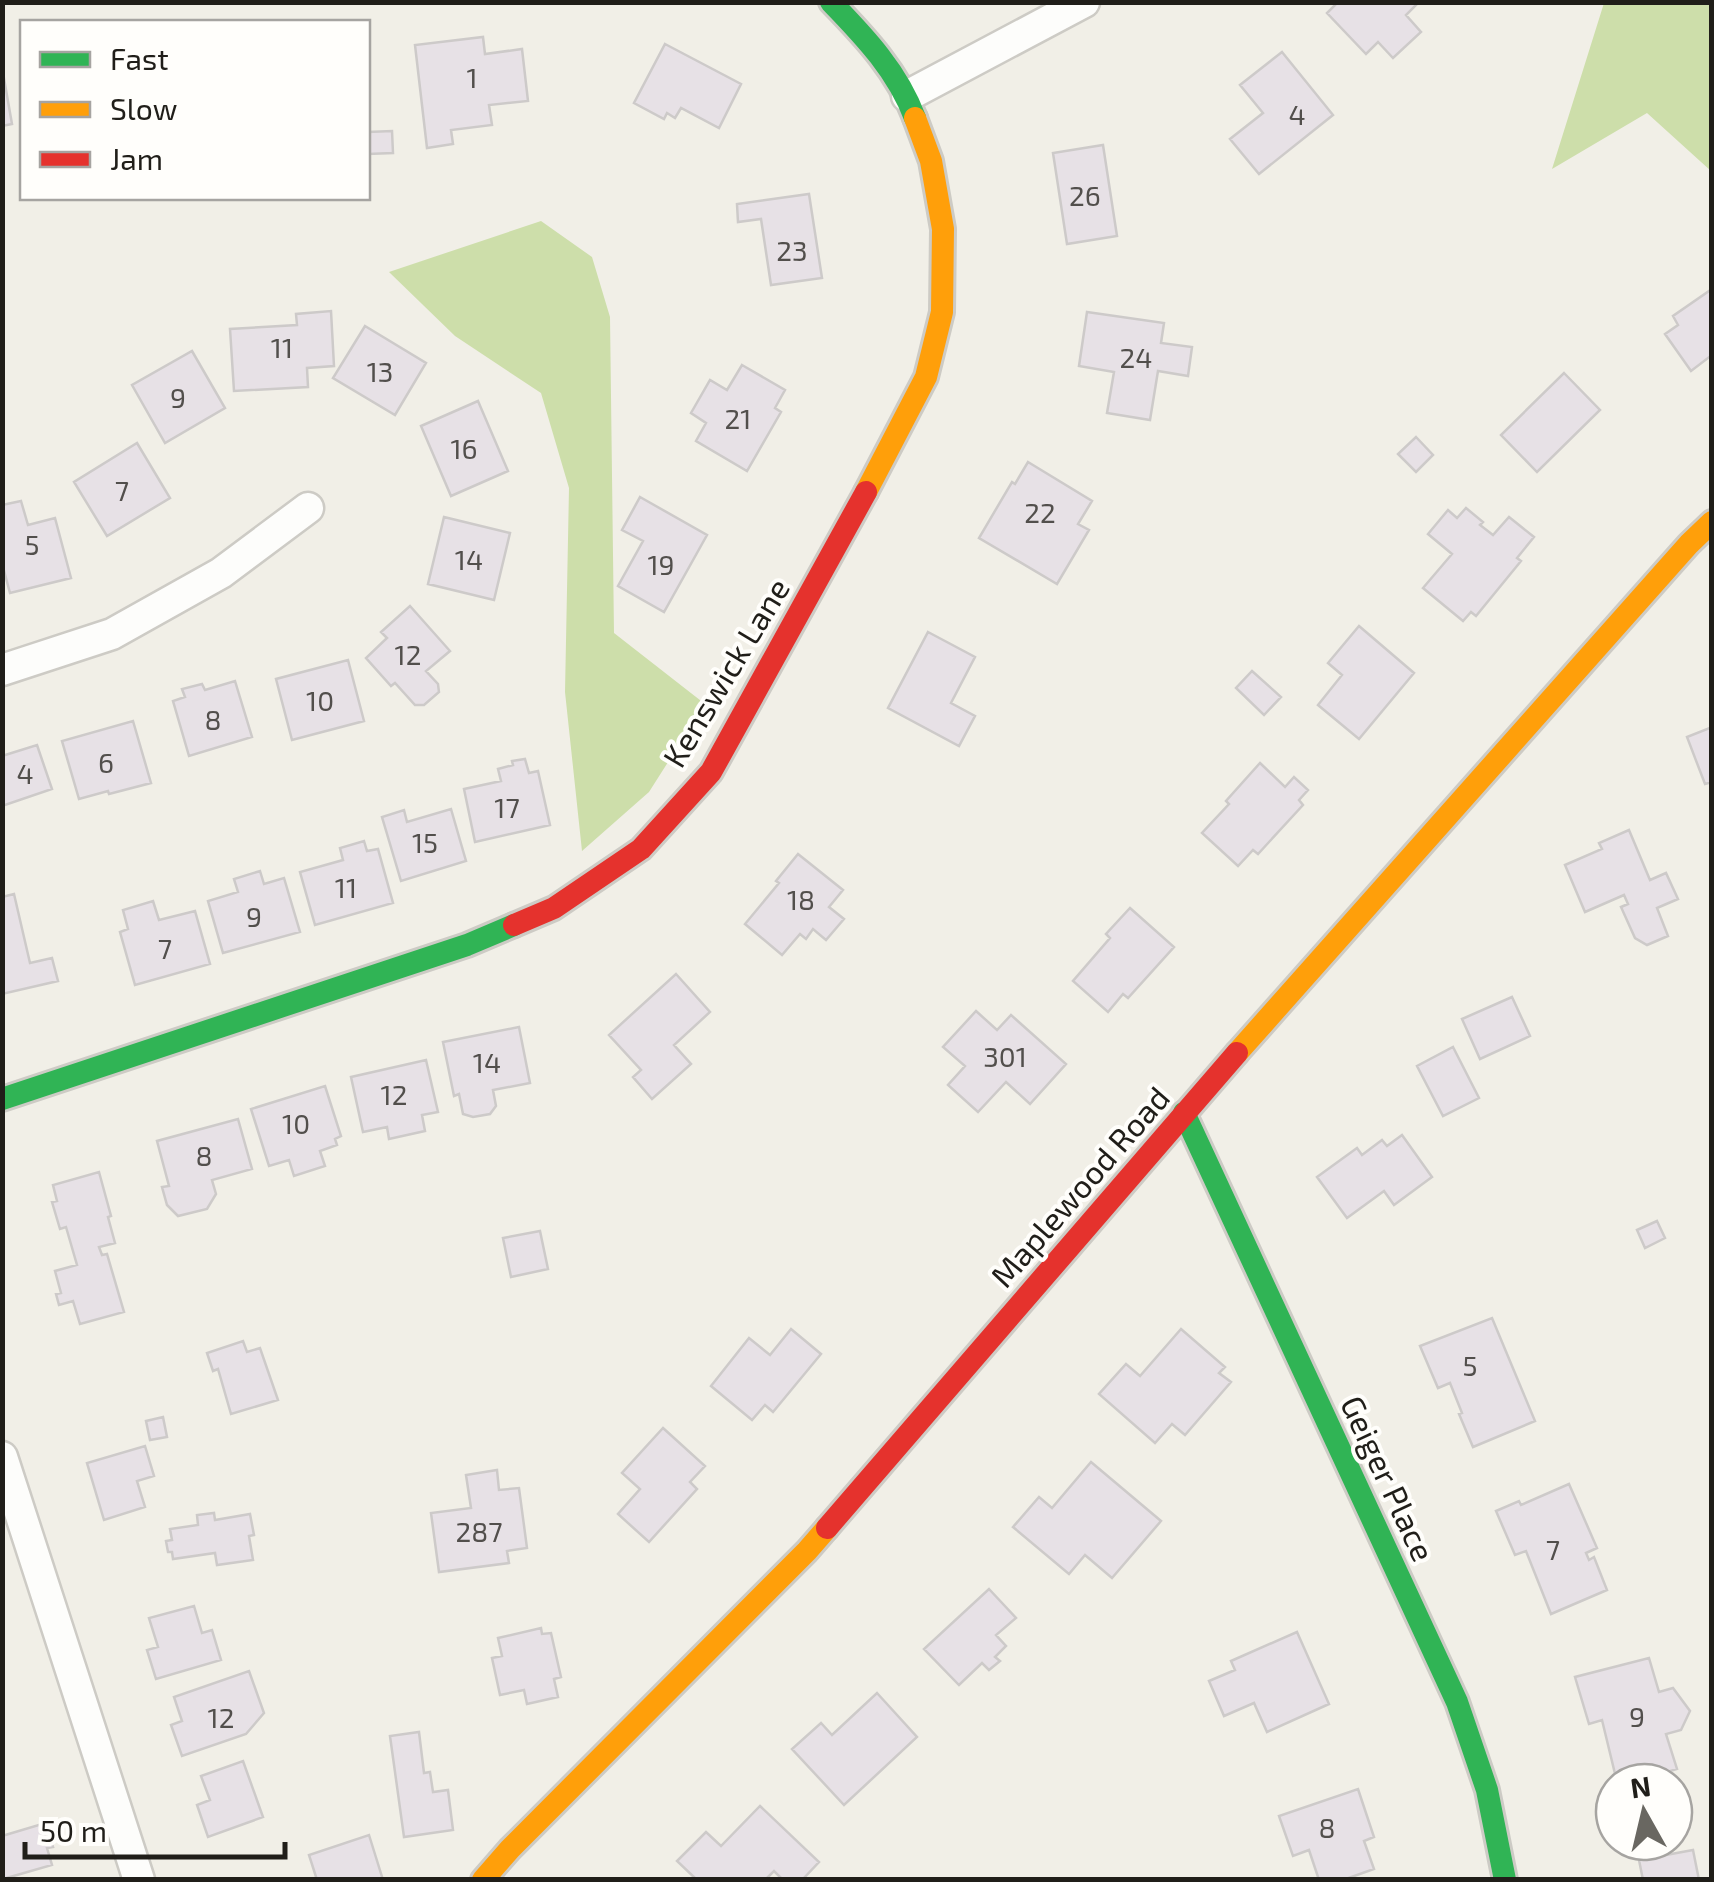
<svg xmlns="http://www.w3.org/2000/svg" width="1714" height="1882" viewBox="0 0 1714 1882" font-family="'Exo 2',sans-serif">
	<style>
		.forest { fill: #cddeaa }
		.building { fill: #e7e1e6; stroke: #cdcac9; stroke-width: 2.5 }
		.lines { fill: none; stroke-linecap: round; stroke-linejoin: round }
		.street-casing { stroke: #cdcbc5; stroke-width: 35 }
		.fast-casing { stroke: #cdcbc5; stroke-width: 28 }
		.slow-casing { stroke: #cdcbc5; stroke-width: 28 }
		.jam-casing { stroke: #cdcbc5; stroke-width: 28 }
		.street { stroke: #fdfdfb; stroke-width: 30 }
		.fast { stroke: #30b455; stroke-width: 22 }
		.slow { stroke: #ff9f0a; stroke-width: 22 }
		.jam { stroke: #e5322d; stroke-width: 22 }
		.labels { text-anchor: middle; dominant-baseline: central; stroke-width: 8; stroke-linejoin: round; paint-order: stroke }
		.number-label { font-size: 28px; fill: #524f4c }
		.street-label { font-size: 32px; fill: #201e19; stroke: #fffefb }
	</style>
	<rect width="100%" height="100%" fill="#f1efe7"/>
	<path class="forest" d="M1604 3H1711V171L1647 113 1552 169Z
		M541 221 592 257 610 317 614 633 705 704 649 792 582 851 565 692 569 488 541 393 455 336 389 272Z"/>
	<path class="building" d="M1338 2H1419L1406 15 1421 32 1393 58 1378 42 1366 54 1327 13Z
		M483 37 485 54 522 49 528 101 489 105 492 125 451 130 453 144 427 148 415 45Z
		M665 44 741 84 719 128 681 108 675 118 667 113 664 119 634 103Z
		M1282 52 1333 115 1259 174 1230 139 1263 113 1240 85Z
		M2 67 12 124 2 126Z
		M392 131 393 153 368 154V132Z
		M1103 145 1117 236 1067 244 1053 153Z
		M809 194 822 278 771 285 761 219 738 222 737 204Z
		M1712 289V355L1691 371 1665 334 1678 325 1673 316Z
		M331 311 334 366 307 368 308 387 234 391 230 329 297 325 296 314Z
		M1087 312 1164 323 1161 343 1192 347 1188 376 1158 371 1150 420 1107 413 1114 372 1079 366Z
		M365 326 426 363 395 415 333 378Z
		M192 351 225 408 165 443 132 385Z
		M742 365 785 390 775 408 781 412 747 471 696 441 706 423 691 413 710 380 727 390Z
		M1564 373 1600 410 1537 472 1501 435Z
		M478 401 508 471 451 496 421 426Z
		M1416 437 1433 455 1416 472 1398 454Z
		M137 443 170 498 107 536 74 482Z
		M1028 462 1092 501 1078 524 1089 530 1057 584 979 538 1012 482 1015 484Z
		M640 497 707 535 664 612 618 586 643 541 622 530Z
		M21 501 28 525 55 518 71 578 10 593 2 563V505Z
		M1466 508 1483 522 1480 525 1493 535 1509 517 1534 537 1517 558 1521 561 1476 616 1471 612 1463 621 1423 588 1452 554 1428 534 1448 510 1457 518Z
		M444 517 510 533 494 600 428 584Z
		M410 606 450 651 426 671 438 684 439 692 424 705H415L395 683 391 686 366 658 387 638 381 632Z
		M1359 626 1414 673 1359 739 1318 705 1342 675 1328 663Z
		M928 632 975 657 951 703 975 716 959 746 888 708Z
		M348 660 364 721 292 740 276 679Z
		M1252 671 1281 697 1264 715 1236 688Z
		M235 681 252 737 189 756 173 701 185 697 182 689 202 684 205 690Z
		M133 721 151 783 109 794 108 791 79 799 62 741Z
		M1712 727V782L1705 784 1687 737Z
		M37 745 52 789 2 806V756Z
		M525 759 529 773 538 771 550 825 475 842 464 789 501 781 498 769 513 765 512 761Z
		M1260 763 1285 787 1294 777 1308 790 1299 800 1303 805 1258 854 1253 850 1238 866 1202 833 1229 804 1226 801Z
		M451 809 466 861 401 881 382 817 404 810 407 822Z
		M1629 830 1650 880 1666 873 1678 899 1657 908 1668 936 1647 945 1635 938 1621 907 1628 904 1624 895 1585 912 1565 865 1602 849 1599 843Z
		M364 841 367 851 378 849 393 903 315 925 300 872 343 860 340 848Z
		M798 854 843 890 829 907 844 919 826 940 813 929 806 939 800 934 782 955 745 924 779 883 776 881Z
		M260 871 264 884 284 878 300 932 223 953 208 901 238 892 234 879Z
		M14 894 30 963 52 958 58 981 2 994V897Z
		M153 901 159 920 195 911 210 964 135 985 120 932 128 929 123 910Z
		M1130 908 1174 947 1128 998 1123 994 1108 1012 1073 981 1110 938 1106 934Z
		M676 974 710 1012 674 1045 691 1064 652 1099 633 1077 641 1070 609 1035Z
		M1512 997 1530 1036 1480 1059 1462 1019Z
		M976 1011 997 1030 1011 1015 1066 1064 1030 1104 1006 1082 978 1112 948 1085 965 1066 943 1047Z
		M519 1027 530 1083 493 1090 496 1106 490 1114 473 1117 463 1114 459 1094 454 1096 443 1042Z
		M1453 1047 1479 1098 1443 1116 1417 1066Z
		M426 1060 438 1112 422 1115 425 1131 389 1139 387 1127 363 1132 351 1077Z
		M325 1086 341 1136 335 1139 337 1145 320 1151 325 1166 294 1176 289 1160 269 1166 251 1109Z
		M238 1119 252 1169 212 1180 216 1194 207 1209 178 1216 167 1205 162 1187 169 1186 157 1141Z
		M1402 1135 1432 1177 1394 1205 1384 1191 1347 1218 1317 1177 1357 1148 1362 1155 1382 1140 1387 1146Z
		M99 1172 111 1216 108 1217 115 1243 99 1247 102 1255 107 1254 124 1312 80 1324 73 1301 59 1305 56 1294 61 1293 55 1271 77 1265 66 1227 60 1229 52 1202 57 1201 53 1185Z
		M1657 1221 1665 1238 1645 1248 1637 1230Z
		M540 1231 548 1269 511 1277 503 1238Z
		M1492 1318 1535 1421 1473 1447 1459 1414 1462 1413 1450 1383 1438 1388 1420 1346Z
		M791 1329 821 1354 773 1412 765 1405 752 1420 711 1386 749 1338 770 1355Z
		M1181 1329 1225 1367 1219 1373 1231 1382 1185 1435 1172 1424 1155 1443 1099 1394 1126 1364 1140 1376Z
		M243 1341 247 1352 260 1348 278 1400 231 1414 218 1369 213 1371 207 1353Z
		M163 1417 167 1437 150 1440 146 1421Z
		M663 1428 705 1466 690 1482 697 1489 649 1542 618 1514 640 1489 622 1473Z
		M145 1446 154 1476 137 1481 145 1507 104 1520 87 1463Z
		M1091 1462 1161 1521 1112 1578 1085 1555 1069 1574 1013 1527 1039 1497 1052 1508Z
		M497 1470 499 1490 519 1488 527 1548 507 1551 509 1563 439 1572 431 1513 471 1508 466 1475Z
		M1569 1484 1597 1548 1586 1553 1589 1560 1594 1557 1607 1590 1551 1614 1526 1551 1515 1555 1496 1511 1519 1501 1521 1505Z
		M214 1513 215 1520 250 1514 254 1535 249 1536 253 1560 217 1565 215 1553 173 1559 172 1552H168L166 1541 172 1540 170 1529 198 1525 197 1515Z
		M989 1589 1016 1618 996 1635 1006 1646 995 1657 1000 1661 989 1670 982 1663 959 1685 924 1649Z
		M194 1606 202 1633 212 1630 221 1660 156 1679 147 1650 158 1647 149 1618Z
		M541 1628 542 1634 551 1633 561 1677 554 1679 558 1697 527 1704 524 1690 500 1695 492 1658 502 1656 498 1638Z
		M1297 1632 1329 1704 1267 1732 1254 1703 1224 1716 1209 1681 1235 1670 1231 1661Z
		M1649 1658 1659 1692 1673 1688 1690 1711 1681 1730 1666 1734 1677 1769 1634 1782H1617L1602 1720 1589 1724 1575 1677Z
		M249 1671 264 1713 246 1734 182 1756 171 1725 182 1721 174 1697Z
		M877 1693 917 1737 844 1805 792 1749 821 1723 832 1735Z
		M419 1732 424 1773 430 1772 433 1792 448 1790 453 1830 404 1837 390 1736Z
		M243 1761 263 1817 208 1837 197 1805 210 1800 201 1776Z
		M1358 1789 1374 1837 1364 1841 1374 1869 1343 1880H1319L1309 1850 1293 1856 1279 1816Z
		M760 1806 819 1862 802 1880H783L774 1871 765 1880H697L677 1861 706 1832 721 1846Z
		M42 1824 46 1840 50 1838 53 1847 47 1848 52 1865 3 1879 2 1836Z
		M369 1835 383 1880H317L309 1855Z
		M1693 1850 1699 1880H1643L1639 1860Z"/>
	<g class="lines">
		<g class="street-casing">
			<path id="street" d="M907 96 1084 2
				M2 670 112 634 221 573 308 508
				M2 1457 139 1880"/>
		</g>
		<g class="fast-casing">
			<path id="fast" d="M831 2C865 37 898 72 915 118
				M2 1099 467 945 514 925
				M1184 1113 1457 1702 1487 1790 1505 1880"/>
		</g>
		<g class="slow-casing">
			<path id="slow" d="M866 492 926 377 942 312 943 229 931 161 915 118
				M1237 1053 1689 544 1712 522
				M483 1880 510 1849 807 1551 827 1528"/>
		</g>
		<g class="jam-casing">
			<path id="jam" d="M514 925 554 908 641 849 711 772 866 492
				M827 1528 1237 1053"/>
		</g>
		<use href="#street" class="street"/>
		<use href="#fast" class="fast"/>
		<use href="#slow" class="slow"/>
		<use href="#jam" class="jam"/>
	</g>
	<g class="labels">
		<g class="number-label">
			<text x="472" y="77">1</text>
			<text x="1297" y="114">4</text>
			<text x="1085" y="195">26</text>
			<text x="792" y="250">23</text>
			<text x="282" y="347">11</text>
			<text x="1136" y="357">24</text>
			<text x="380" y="371">13</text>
			<text x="178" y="397">9</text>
			<text x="738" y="418">21</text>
			<text x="464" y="448">16</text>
			<text x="122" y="490">7</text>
			<text x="1040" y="512">22</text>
			<text x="32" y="544">5</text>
			<text x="469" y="559">14</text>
			<text x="661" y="564">19</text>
			<text x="408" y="654">12</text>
			<text x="320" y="700">10</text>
			<text x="213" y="719">8</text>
			<text x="106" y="762">6</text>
			<text x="25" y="773">4</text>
			<text x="507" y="807">17</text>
			<text x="425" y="842">15</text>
			<text x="346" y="887">11</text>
			<text x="801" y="899">18</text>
			<text x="254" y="916">9</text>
			<text x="165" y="948">7</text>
			<text x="1005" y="1056">301</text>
			<text x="487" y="1062">14</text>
			<text x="394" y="1094">12</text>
			<text x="296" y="1123">10</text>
			<text x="204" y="1155">8</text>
			<text x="1470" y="1365">5</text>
			<text x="479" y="1531">287</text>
			<text x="1553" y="1549">7</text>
			<text x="1637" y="1716">9</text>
			<text x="221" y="1717">12</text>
			<text x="1327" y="1827">8</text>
		</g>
		<g class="street-label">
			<text transform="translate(725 672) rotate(-59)">Kenswick Lane</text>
			<text transform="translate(1079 1186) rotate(-49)">Maplewood Road</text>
			<text transform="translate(1389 1478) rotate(65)">Geiger Place</text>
		</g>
	</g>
	<rect width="1714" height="1882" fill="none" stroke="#201e19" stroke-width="10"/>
	<rect x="20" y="20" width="350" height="180" fill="#fffefb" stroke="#a6a4a1" stroke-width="2.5"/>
	<rect x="40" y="52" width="50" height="15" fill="#30b455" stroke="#a6a4a1" stroke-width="2.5"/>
	<text x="110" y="70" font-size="30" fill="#201e19">Fast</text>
	<rect x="40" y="102" width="50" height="15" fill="#ff9f0a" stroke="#a6a4a1" stroke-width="2.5"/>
	<text x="110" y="120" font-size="30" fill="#201e19">Slow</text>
	<rect x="40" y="152" width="50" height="15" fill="#e5322d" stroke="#a6a4a1" stroke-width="2.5"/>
	<text x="110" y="170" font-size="30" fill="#201e19">Jam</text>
	<g transform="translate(1644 1812) rotate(352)"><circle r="48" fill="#fffefb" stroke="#a6a4a1" stroke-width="2.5"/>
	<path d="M0-8L18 38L0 25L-18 38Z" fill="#696761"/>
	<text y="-15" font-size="28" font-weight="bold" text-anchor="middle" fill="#201e19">N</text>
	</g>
	<path d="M25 1842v15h260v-15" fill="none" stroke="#201e19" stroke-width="5"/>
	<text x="40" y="1842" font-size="30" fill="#201e19" stroke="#fffefb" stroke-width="8" paint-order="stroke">50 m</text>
</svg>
